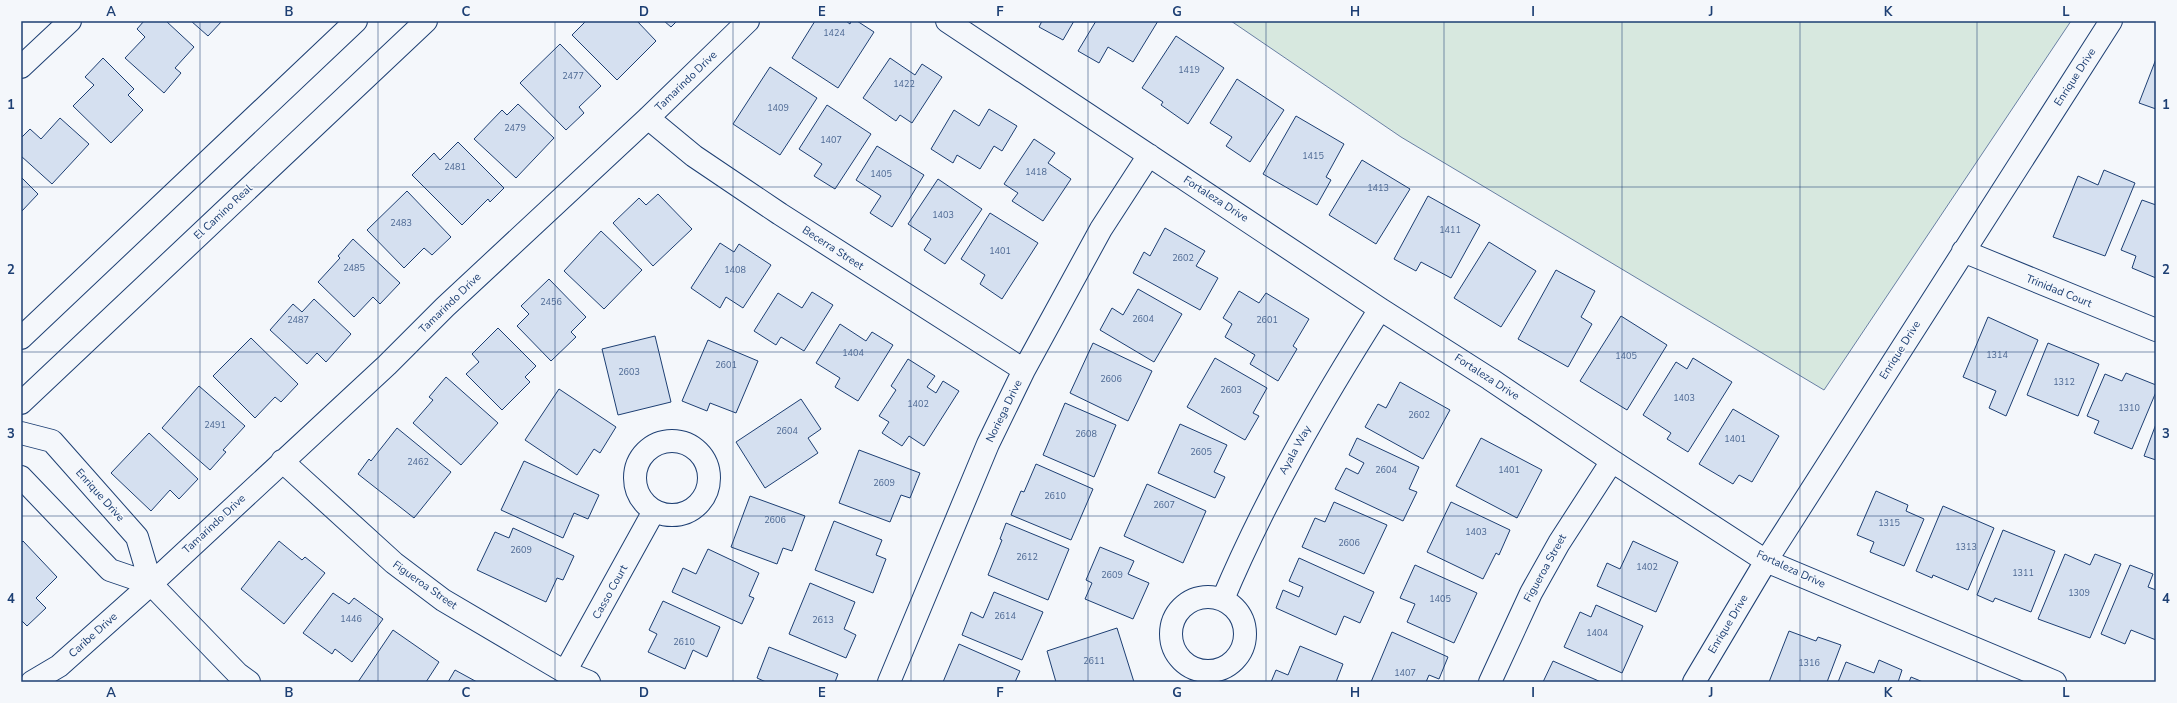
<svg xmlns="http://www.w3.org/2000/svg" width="2177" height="703" viewBox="0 0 2177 703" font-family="'Nunito Sans',sans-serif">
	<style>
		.green { fill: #d7e8df; stroke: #687fa3 }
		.building { fill: #d5e0f0; stroke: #1d3f73 }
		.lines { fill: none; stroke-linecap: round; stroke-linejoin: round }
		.minor-casing { stroke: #1d3f73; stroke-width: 24 }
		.major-casing { stroke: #1d3f73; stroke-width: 24 }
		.minor { stroke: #f4f7fb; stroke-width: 22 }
		.major { stroke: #f4f7fb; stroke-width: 22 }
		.grid { fill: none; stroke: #1d3f73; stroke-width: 1; stroke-opacity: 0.55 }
		.labels { text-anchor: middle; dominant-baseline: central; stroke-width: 3; stroke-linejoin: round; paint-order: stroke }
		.number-label { font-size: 9px; fill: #4b6792 }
		.street-label { font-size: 11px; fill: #1d3f73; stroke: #f4f7fb }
		.neatline { fill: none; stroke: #1d3f73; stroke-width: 1.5 }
		.grid-label { font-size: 13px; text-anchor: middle; font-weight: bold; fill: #1d3f73 }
	</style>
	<rect width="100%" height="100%" fill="#f4f7fb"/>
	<path class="green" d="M1231 21H2071L1824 390 1401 137Z"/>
	<path class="building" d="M144 21H166L194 47 175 68 181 73 164 93 125 58 145 37 137 29Z
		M191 21H222L208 36Z
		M586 21H637L656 41 617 80 572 35Z
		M664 21H677L671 27Z
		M815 21H846L850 24 851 21H857L874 32 838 88 792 58Z
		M1042 21H1074L1063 40 1039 27Z
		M1096 21H1158L1133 62 1108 47 1099 63 1078 51Z
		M1176 36 1224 68 1188 124 1161 105 1163 102 1142 88Z
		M560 44 601 86 579 107 584 113 566 130 520 83Z
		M103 58 134 89 128 95 143 110 111 143 73 106 94 85 85 77Z
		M890 58 915 75 922 64 942 77 912 123 900 115 896 121 863 98Z
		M2156 59V109L2139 103Z
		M770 67 817 98 780 155 733 124Z
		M1237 79 1284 110 1250 162 1226 146 1232 137 1210 123Z
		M518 104 554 138 516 178 474 139 502 110 507 115Z
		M827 105 871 134 835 189 814 176 822 164 799 149Z
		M989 109 1017 126 1002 151 994 146 980 169 957 155 953 163 931 149 954 110 979 126Z
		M1296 116 1344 144 1326 177 1331 180 1317 205 1263 174Z
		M60 118 89 144 52 184 21 156V138L30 129 41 139Z
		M1034 139 1055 153 1048 163 1071 179 1043 221 1012 201 1018 193 1004 184Z
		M458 142 504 188 490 202 488 199 462 225 412 175 434 153 440 160Z
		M877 146 924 175 892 227 870 213 881 196 856 180Z
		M1362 160 1410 189 1376 244 1329 215Z
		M2104 170 2135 183 2105 256 2053 237 2078 176 2098 185Z
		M21 177 38 194 21 212Z
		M938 179 982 209 945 264 924 250 931 239 908 224Z
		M407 191 451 237 432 255 424 248 404 268 367 230Z
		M658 194 692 229 653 266 613 223 639 198 646 205Z
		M1428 196 1480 225 1451 278 1421 262 1416 271 1394 259Z
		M2142 200 2156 205V278L2132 268 2136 256 2121 250Z
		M990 213 1038 243 1002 299 980 284 985 275 961 259Z
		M1165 228 1205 251 1196 266 1218 278 1200 310 1133 273 1144 252 1150 256Z
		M601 231 642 270 604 309 564 271Z
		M353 239 400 283 380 304 373 297 354 317 318 282 340 258 338 256Z
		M1489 242 1536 271 1501 327 1454 298Z
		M720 243 734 252 739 244 771 265 743 308 726 297 720 308 691 288Z
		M1556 270 1595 291 1581 317 1592 324 1568 367 1518 339Z
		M549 279 586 317 571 332 576 337 551 361 517 326 529 314 521 306Z
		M1138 289 1182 314 1154 362 1100 330 1112 308 1123 315Z
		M1239 291 1259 303 1266 293 1309 319 1293 346 1297 349 1278 381 1250 364 1255 355 1225 337 1232 324 1223 318Z
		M812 292 833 305 804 351 781 337 776 345 754 331 778 293 802 308Z
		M314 299 351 334 326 362 317 353 307 364 270 330 293 304 302 312Z
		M1621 316 1667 345 1627 410 1580 381Z
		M1988 317 2038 340 2006 416 1989 408 1996 391 1963 377Z
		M840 324 866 341 872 332 893 345 858 401 835 387 840 378 816 363Z
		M498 328 536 366 525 377 530 382 502 410 466 374 479 362 472 354Z
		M655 336 671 402 618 415 602 349Z
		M251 338 298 384 281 402 275 397 255 418 213 376Z
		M708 340 758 361 736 413 710 403 707 411 682 401Z
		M1093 343 1152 371 1128 421 1070 393Z
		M2048 343 2099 364 2078 416 2027 395Z
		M1215 358 1267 388 1253 413 1259 416 1245 440 1187 407Z
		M1693 358 1732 382 1688 452 1667 439 1671 433 1643 415 1676 362 1687 369Z
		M908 359 935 376 927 387 936 393 943 381 959 391 924 446 909 436 902 446 882 433 889 422 879 416 896 390 891 386Z
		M2126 373 2156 385V392L2132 449 2094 433 2099 421 2087 416 2105 374 2122 381Z
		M446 377 498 423 461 465 413 423 433 400 429 397Z
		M1400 382 1450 410 1423 459 1365 427 1378 404 1386 408Z
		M199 386 245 426 223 450 226 452 210 470 162 428Z
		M559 389 616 427 600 453 594 449 577 475 525 440Z
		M801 399 821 429 808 438 818 453 765 488 736 442Z
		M1065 403 1116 425 1094 477 1043 455Z
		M1733 409 1779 436 1752 482 1739 475 1733 484 1699 464Z
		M1180 424 1227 445 1214 472 1225 477 1215 498 1158 473Z
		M2156 424V460L2144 456Z
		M397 428 451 472 414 518 358 474 369 459 371 461Z
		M149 433 198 479 179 499 170 490 151 511 111 473Z
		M1357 438 1419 467 1409 489 1417 492 1403 521 1335 489 1346 468 1358 474 1364 463 1349 455Z
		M1481 438 1542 470 1517 518 1456 486Z
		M859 450 920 473 910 498 901 495 890 522 839 503Z
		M524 461 599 495 588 519 574 513 563 538 501 510Z
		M1036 464 1093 489 1071 540 1011 515 1021 491 1024 492Z
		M1147 484 1206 511 1183 563 1124 536Z
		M1876 491 1908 505 1906 511 1924 519 1904 566 1870 552 1874 542 1857 535Z
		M750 496 805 516 792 551 783 548 777 564 731 547Z
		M1334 502 1387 525 1364 574 1302 547 1315 518 1325 522Z
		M1451 502 1510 530 1499 555 1496 553 1483 579 1427 552Z
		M1943 506 1994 528 1968 590 1933 575 1932 578 1916 571Z
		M834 521 882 540 876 555 886 559 873 593 815 570Z
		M1006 523 1069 549 1048 600 988 575 1002 540 1000 539Z
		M513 528 574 556 563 580 557 578 546 602 477 570 495 532 509 538Z
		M2003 530 2055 551 2031 612 1995 598 1993 602 1977 595Z
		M23 541 57 577 36 598 46 608 27 626 21 620V543Z
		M279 541 302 560 305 557 325 573 284 624 241 589Z
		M1633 541 1678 562 1656 612 1597 586 1607 563 1620 569Z
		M1100 547 1134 561 1128 574 1149 583 1133 619 1085 599 1092 583 1086 580Z
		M708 549 759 573 749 596 754 598 742 624 672 592 683 568 696 574Z
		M2065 554 2090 565 2095 554 2121 564 2090 638 2038 619Z
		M1299 558 1374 592 1360 623 1344 616 1336 635 1276 608 1283 590 1299 597 1303 587 1289 581Z
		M1415 565 1477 593 1454 643 1407 622 1415 604 1400 598Z
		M2130 565 2153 574 2148 587 2156 590V640L2131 630 2125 644 2101 634Z
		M810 583 855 602 844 629 856 635 846 658 789 634Z
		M994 592 1043 612 1022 660 962 635 971 612 983 618Z
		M333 593 349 604 354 598 383 619 352 662 335 649 332 654 303 633Z
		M663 601 720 627 707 657 693 650 685 669 648 652 657 634 649 630Z
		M1596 605 1643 626 1622 673 1564 647 1580 612 1591 617Z
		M1117 628 1134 682H1056L1047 651Z
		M393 630 439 662 426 682H358Z
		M1789 631 1816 641 1818 637 1841 645 1827 682H1769Z
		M1392 632 1448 657 1439 679 1429 675 1426 682H1371Z
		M959 644 1020 671 1015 682H943Z
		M1300 646 1343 664 1336 682H1271L1276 670 1288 675Z
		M769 647 838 674 835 682H766L757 678Z
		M1879 660 1902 670 1898 682H1838L1846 662 1874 673Z
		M1553 661 1601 682H1543Z
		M455 670 477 682H448Z
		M1911 677 1923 682H1909Z"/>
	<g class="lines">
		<g class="minor-casing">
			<path id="minor" d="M947 21 1380 309 1490 379 1612 461 1766 561 2055 682
				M21 67 70 21
				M648 118 694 156 780 214 1024 370
				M1963 251 2156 330
				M21 433 52 441 137 537 151 584
				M635 478a37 37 0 1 1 74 0a37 37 0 1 1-74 0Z
				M282 461 394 563 443 600 565 672 589 682
				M21 477 110 570 151 584 238 674 249 682
				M1171 634a37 37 0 1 1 74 0a37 37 0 1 1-74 0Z
				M1223 599C1266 497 1321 402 1380 309
				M565 672 654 511
				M32 682 59 666 151 584 387 365 445 307 648 118 748 21
				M889 682 988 444 1024 370 1101 229 1149 155
				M1490 682 1531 593 1559 543 1612 461
				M1694 682 1766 561 2111 21"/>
		</g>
		<g class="major-casing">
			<path id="major" d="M21 338 356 21
				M21 403 426 21"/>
		</g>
		<use href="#minor" class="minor"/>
		<use href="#major" class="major"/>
	</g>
	<path class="grid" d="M200 21V682M378 21V682M555 21V682M733 21V682M911 21V682M1088 21V682M1266 21V682M1444 21V682M1622 21V682M1800 21V682M1977 21V682M21 187H2156M21 352H2156M21 516H2156"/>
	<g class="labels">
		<g class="number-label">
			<text x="834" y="33">1424</text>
			<text x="1189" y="70">1419</text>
			<text x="573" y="76">2477</text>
			<text x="904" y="84">1422</text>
			<text x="778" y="108">1409</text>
			<text x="515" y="128">2479</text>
			<text x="831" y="140">1407</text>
			<text x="1313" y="156">1415</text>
			<text x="455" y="167">2481</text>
			<text x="1036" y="172">1418</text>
			<text x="881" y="174">1405</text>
			<text x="1378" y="188">1413</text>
			<text x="943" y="215">1403</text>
			<text x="401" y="223">2483</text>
			<text x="1450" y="230">1411</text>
			<text x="1000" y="251">1401</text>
			<text x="1183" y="258">2602</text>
			<text x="354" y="268">2485</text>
			<text x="735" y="270">1408</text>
			<text x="551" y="302">2456</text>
			<text x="1143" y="319">2604</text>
			<text x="298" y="320">2487</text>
			<text x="1267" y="320">2601</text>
			<text x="853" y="353">1404</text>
			<text x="1997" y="355">1314</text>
			<text x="1626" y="356">1405</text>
			<text x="726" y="365">2601</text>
			<text x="629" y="372">2603</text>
			<text x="1111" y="379">2606</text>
			<text x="2064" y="382">1312</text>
			<text x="1231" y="390">2603</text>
			<text x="1684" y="398">1403</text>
			<text x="918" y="404">1402</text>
			<text x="2129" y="408">1310</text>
			<text x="1419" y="415">2602</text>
			<text x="215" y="425">2491</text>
			<text x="787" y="431">2604</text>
			<text x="1086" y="434">2608</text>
			<text x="1735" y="439">1401</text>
			<text x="1201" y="452">2605</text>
			<text x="418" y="462">2462</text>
			<text x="1386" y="470">2604</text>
			<text x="1509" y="470">1401</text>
			<text x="884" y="483">2609</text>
			<text x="1055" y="496">2610</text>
			<text x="1164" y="505">2607</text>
			<text x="775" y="520">2606</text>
			<text x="1889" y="523">1315</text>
			<text x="1476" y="532">1403</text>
			<text x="1349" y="543">2606</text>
			<text x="1966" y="547">1313</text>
			<text x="521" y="550">2609</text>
			<text x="1027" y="557">2612</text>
			<text x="1647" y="567">1402</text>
			<text x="2023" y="573">1311</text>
			<text x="1112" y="575">2609</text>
			<text x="2079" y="593">1309</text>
			<text x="1440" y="599">1405</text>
			<text x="1005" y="616">2614</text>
			<text x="351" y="619">1446</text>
			<text x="823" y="620">2613</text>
			<text x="1597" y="633">1404</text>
			<text x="684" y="642">2610</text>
			<text x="1094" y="661">2611</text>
			<text x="1809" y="663">1316</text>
			<text x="1405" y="673">1407</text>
		</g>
		<g class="street-label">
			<text transform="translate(2075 77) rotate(-57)">Enrique Drive</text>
			<text transform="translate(686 81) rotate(-44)">Tamarindo Drive</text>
			<text transform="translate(1216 199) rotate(33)">Fortaleza Drive</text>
			<text transform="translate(223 212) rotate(-43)">El Camino Real</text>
			<text transform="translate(833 248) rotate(33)">Becerra Street</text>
			<text transform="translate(2059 291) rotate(22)">Trinidad Court</text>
			<text transform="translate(450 303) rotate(-44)">Tamarindo Drive</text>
			<text transform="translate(1900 350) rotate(-58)">Enrique Drive</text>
			<text transform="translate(1487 377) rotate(33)">Fortaleza Drive</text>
			<text transform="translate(1004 411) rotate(-64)">Noriega Drive</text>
			<text transform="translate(1295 450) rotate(-61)">Ayala Way</text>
			<text transform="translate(100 495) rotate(48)">Enrique Drive</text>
			<text transform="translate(214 524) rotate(-43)">Tamarindo Drive</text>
			<text transform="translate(1545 568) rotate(-61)">Figueroa Street</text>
			<text transform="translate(1791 569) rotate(25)">Fortaleza Drive</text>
			<text transform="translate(425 585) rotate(35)">Figueroa Street</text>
			<text transform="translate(610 592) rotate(-61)">Casso Court</text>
			<text transform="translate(1728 624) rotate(-59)">Enrique Drive</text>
			<text transform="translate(93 635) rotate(-42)">Caribe Drive</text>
		</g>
	</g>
	<rect width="2177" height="703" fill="none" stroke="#f4f7fb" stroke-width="44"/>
	<rect x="22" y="22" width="2133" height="659" class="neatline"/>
	<g class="grid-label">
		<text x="111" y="16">A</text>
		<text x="289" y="16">B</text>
		<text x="466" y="16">C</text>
		<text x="644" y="16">D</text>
		<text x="822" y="16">E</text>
		<text x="1000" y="16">F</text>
		<text x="1177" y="16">G</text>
		<text x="1355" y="16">H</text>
		<text x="1533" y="16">I</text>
		<text x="1711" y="16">J</text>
		<text x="1888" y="16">K</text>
		<text x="2066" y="16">L</text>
		<text x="11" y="109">1</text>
		<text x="2166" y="109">1</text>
		<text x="11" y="274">2</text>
		<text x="2166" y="274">2</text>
		<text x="11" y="438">3</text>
		<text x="2166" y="438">3</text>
		<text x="11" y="603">4</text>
		<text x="2166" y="603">4</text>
		<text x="111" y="697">A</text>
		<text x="289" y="697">B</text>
		<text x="466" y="697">C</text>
		<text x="644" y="697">D</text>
		<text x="822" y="697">E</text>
		<text x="1000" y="697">F</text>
		<text x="1177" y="697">G</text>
		<text x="1355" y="697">H</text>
		<text x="1533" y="697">I</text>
		<text x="1711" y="697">J</text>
		<text x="1888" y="697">K</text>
		<text x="2066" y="697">L</text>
	</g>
</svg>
